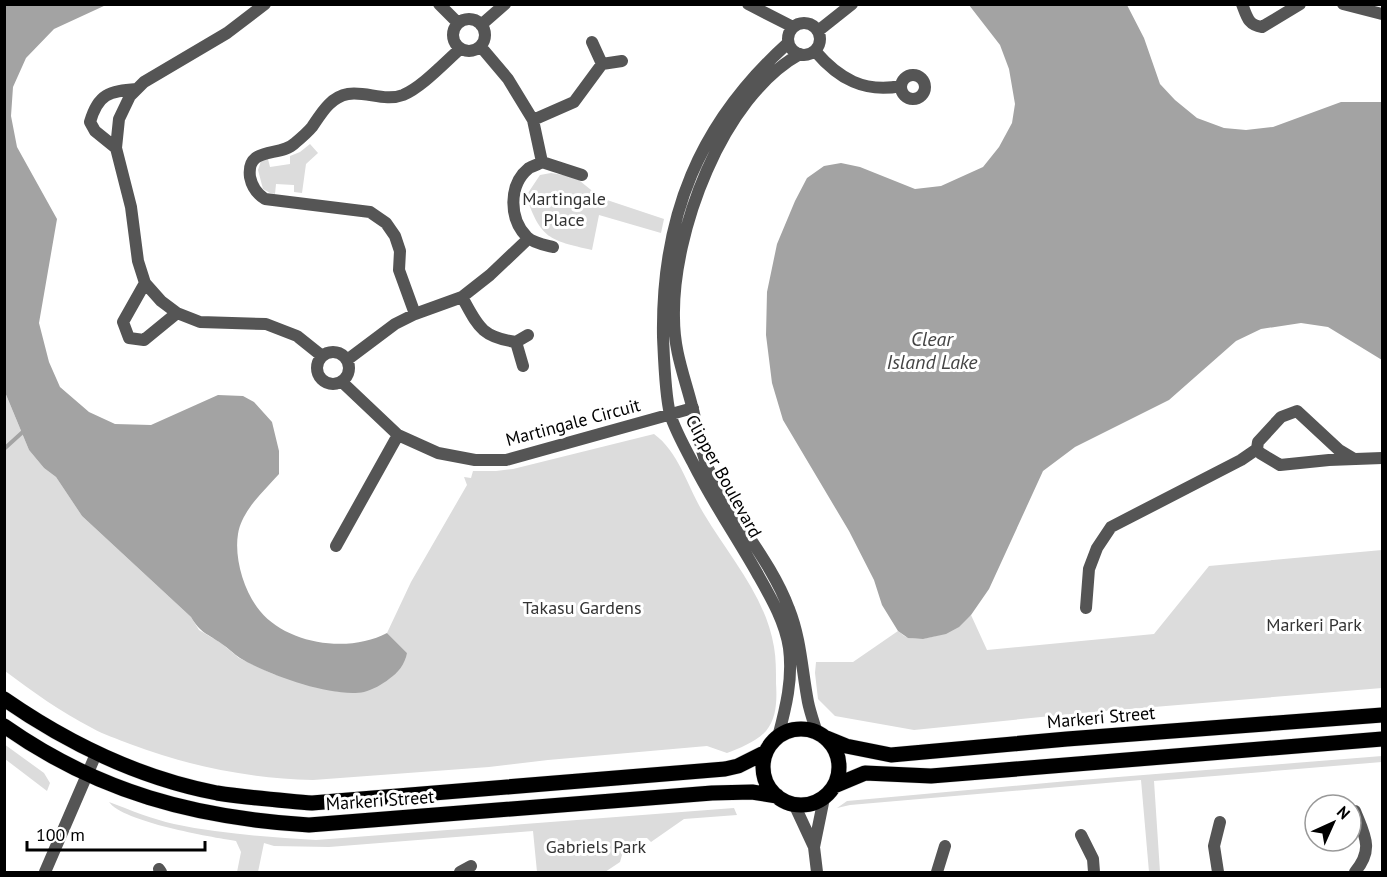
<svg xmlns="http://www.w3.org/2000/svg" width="1387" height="877" viewBox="0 0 1387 877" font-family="'PT Sans',sans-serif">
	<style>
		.green { fill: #dcdcdc }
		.water { fill: #a3a3a3 }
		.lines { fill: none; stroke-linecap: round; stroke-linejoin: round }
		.stream { stroke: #a3a3a3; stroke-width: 4 }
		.major-casing { stroke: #dbdbdb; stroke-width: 16 }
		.minor { stroke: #555; stroke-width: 12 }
		.major { stroke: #000; stroke-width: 15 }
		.labels { text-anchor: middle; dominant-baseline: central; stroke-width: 6; stroke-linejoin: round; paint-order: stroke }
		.park-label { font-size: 18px; fill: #333; stroke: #fff }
		.street-label { font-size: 18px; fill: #000; stroke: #fff }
		.water-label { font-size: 20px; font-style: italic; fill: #444; stroke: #fff }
	</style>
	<rect width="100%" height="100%" fill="#fff"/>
	<path class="green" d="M310 144 318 153 306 164 302 193 294 192V185L276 184 275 194 270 193 263 189 258 170 261 161 268 159 270 167 290 164V156L300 152Z
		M551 173 575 177 601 198 664 219 661 233 599 215 592 250C549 240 541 239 526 196L540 175Z
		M4 390 29 450 44 468 56 477 82 516 191 617 199 630 221 643 239 658 273 674 339 692 407 653 387 633 411 582 467 485 464 477 471 478 473 471H496L513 469 654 434C679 452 688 488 704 514 729 556 766 597 774 647 776 658 776 671 776 683 777 699 777 718 766 731 756 742 740 748 727 753L707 746 548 760 489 767 313 780C248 778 191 767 130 744 118 739 104 735 92 728 61 712 33 692 5 671Z
		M1382 550V688L1081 713 914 730 835 716 818 699 815 673 816 662H853L898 631C902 634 906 638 910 638 931 642 957 629 971 615L987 650 1154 634 1209 566Z
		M4 744 44 773 50 783 47 791 5 759Z
		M1382 756V762L1154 781 1160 872H1149L1141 780 850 805 837 808 847 801 1068 781Z
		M109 802C130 810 152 819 174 824 221 834 269 837 316 840L734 808 737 815 684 819 651 842 647 838H637V849L633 852 622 855 620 862 605 872H537L533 831 329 847 274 846 264 843 258 872H237L241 852 236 841C211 837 123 822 109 802Z"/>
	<path class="water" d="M4 5H106L54 29 26 58 13 87 11 116 17 147 57 219 39 323 49 362 60 387 89 412 115 424 151 425 218 395 243 396 254 402 272 422 279 451V474C264 491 242 510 238 534 234 558 244 592 260 611 288 645 350 653 387 633L407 653C405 664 398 673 389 679 383 684 372 690 364 692 333 698 268 675 240 658 234 654 228 648 222 644 207 633 201 634 191 617L82 516 56 477 44 468 29 450 7 397 4 390Z
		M969 5H1127L1144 38 1160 84 1175 100 1197 118 1224 128 1246 130 1273 127 1341 102H1382V360L1328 327 1301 323 1261 329 1236 341 1169 400 1075 447 1043 471 989 589 971 615 959 627 946 634 923 639 908 638 898 631 882 605 874 580 849 531 783 420 772 383 766 335 767 292 777 244 795 201 807 178 824 166 841 163 860 167 915 189 941 186 983 167 999 147 1012 123 1015 104 1009 69 1000 45Z"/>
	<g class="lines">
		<path class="stream" d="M4 449 26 429"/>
		<g class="major-casing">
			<path id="major" d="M4 699C69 744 139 778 217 793 248 798 280 800 312 803L725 769 738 766 766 752
				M4 726C98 792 195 818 309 825L712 793 752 792 777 796
				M763 767a38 38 0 1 1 76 0a38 38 0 1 1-76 0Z
				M824 737 846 746 891 755 1067 739 1382 715
				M834 786 865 773 931 776 1382 739"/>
		</g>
		<path class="minor" d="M265 4 227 33 144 82 130 96 119 119 116 148 131 207 138 261 145 283 161 301 177 313 200 322 266 324 297 336 322 356
			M439 4 458 23
			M748 4 793 27
			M1242 4C1247 17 1248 25 1262 27L1300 4
			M1343 4 1382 14
			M453 35a16 16 0 1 1 32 0a16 16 0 1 1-32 0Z
			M788 39a16 16 0 1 1 32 0a16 16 0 1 1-32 0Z
			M481 25 505 4
			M818 31 852 4
			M592 42 602 64
			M481 47 508 79 533 120 542 162
			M815 51C839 79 864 93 901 86
			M800 54C722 97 672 233 674 318 674 351 684 375 692 406 698 427 699 448 708 468 730 517 770 558 789 609 801 639 802 671 808 702 810 712 814 723 817 733
			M901 87a12 12 0 1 1 24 0a12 12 0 1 1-24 0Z
			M533 120 574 102 602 64 622 61
			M116 148 95 131 90 122C98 94 109 91 137 89
			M553 247C545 245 533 243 527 237 509 219 508 185 529 168 533 166 539 164 542 162L582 175
			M145 283 123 322 129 338 144 340 177 313
			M462 297C478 326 481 337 516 342L528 335
			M415 314 399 270 400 251 395 236 386 223 370 212 265 199C257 194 252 187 250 177 246 145 280 158 295 143 301 138 307 133 312 127 321 114 330 97 348 94 366 91 385 102 403 95 422 87 444 63 460 49
			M516 342 523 366
			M317 368a16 16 0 1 1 32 0a16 16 0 1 1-32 0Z
			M347 360 395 324 415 314 462 297 490 275 528 239
			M342 382 398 435 438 453 475 460H506L693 408
			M1354 459 1339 450 1297 411 1281 417 1258 442 1257 449 1260 453 1280 465 1329 460 1382 458
			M336 546 398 435
			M1086 608 1089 569 1097 548 1111 527 1241 460 1257 449
			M778 737C786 707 793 679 789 648 785 621 770 596 757 573 736 536 712 501 693 463 685 448 675 430 670 414 665 394 664 358 663 337 661 217 699 123 788 43
			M794 804 814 847
			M1355 811C1365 836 1374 849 1355 872
			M1081 835 1093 859 1094 872
			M159 869 161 872
			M45 872 96 754
			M460 872 471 866
			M817 872 814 847 824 798
			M937 872 945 846
			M1218 872 1214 846 1220 822"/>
		<use href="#major" class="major"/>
	</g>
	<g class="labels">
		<g class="park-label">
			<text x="564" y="198">Martingale<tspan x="564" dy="21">Place</tspan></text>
			<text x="582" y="607">Takasu Gardens</text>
			<text x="1314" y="624">Markeri Park</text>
			<text x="596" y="846">Gabriels Park</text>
		</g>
		<g class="street-label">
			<text transform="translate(573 422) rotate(-15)">Martingale Circuit</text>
			<text transform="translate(724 476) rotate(61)">Clipper Boulevard</text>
			<text transform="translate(1101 717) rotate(-5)">Markeri Street</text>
			<text transform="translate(380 800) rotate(-4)">Markeri Street</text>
		</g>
		<g class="water-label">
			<text x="932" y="339">Clear<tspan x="932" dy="23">Island Lake</tspan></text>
		</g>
	</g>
	<rect width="1387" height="877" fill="none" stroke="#000000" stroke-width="12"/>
	<g transform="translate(1333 823) rotate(45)"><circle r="28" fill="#ffffff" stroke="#999999" stroke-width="1.5"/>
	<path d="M0-4.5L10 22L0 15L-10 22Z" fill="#000000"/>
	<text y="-9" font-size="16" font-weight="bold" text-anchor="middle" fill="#000000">N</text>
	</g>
	<path d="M27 841v9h178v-9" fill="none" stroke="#000000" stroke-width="3"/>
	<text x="36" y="841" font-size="18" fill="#000000" stroke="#ffffff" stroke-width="4.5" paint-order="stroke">100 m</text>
</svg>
